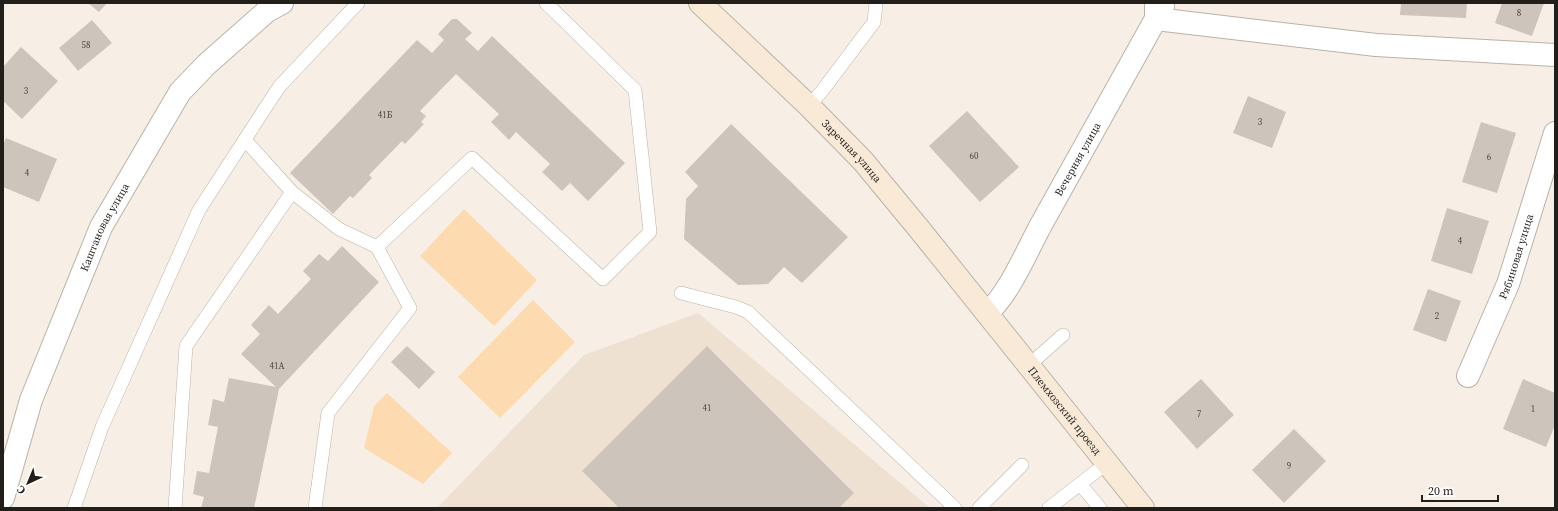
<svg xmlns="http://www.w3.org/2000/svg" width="1558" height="511" viewBox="0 0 1558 511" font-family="'Source Serif 4',serif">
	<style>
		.built { fill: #efe1d1 }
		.green { fill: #fddaaf }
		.building { fill: #cdc5bc }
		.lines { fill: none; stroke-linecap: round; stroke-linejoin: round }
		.lane-casing { stroke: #bab2a8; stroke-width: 14 }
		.street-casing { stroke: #bab2a8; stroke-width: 24 }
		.secondary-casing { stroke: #bab2a8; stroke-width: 24 }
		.lane { stroke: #fff; stroke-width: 13 }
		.street { stroke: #fff; stroke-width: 22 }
		.secondary { stroke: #f9ead8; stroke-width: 22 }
		.labels { text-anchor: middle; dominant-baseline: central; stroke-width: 3; stroke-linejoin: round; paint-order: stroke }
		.number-label { font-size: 9px; fill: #4d4843 }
		.street-label { font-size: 11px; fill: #221f1b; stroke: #fff }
	</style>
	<rect width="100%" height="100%" fill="#f7efe5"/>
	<path class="built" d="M698 313 930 508H437L584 355Z"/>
	<path class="green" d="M464 209 537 280 494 326 420 256Z
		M533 300 575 342 500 418 458 377Z
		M387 393 452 453 423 484 364 448 374 406Z"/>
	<path class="building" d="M88 3H107L99 12Z
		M1401 3H1467L1466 18 1400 15Z
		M1502 3H1544L1532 36 1495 23Z
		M452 19H457L472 33 465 39 478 51 492 36 625 163 588 201 570 183 562 191 542 172 550 164 516 132 509 140 491 122 499 114 456 74 420 111 426 116 421 122 424 124 405 144 402 141 369 175 372 178 353 198 350 196 333 214 290 173 417 40 432 53 444 40 438 34Z
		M92 20 112 43 78 71 59 48Z
		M21 47 58 81 22 119 3 101V67Z
		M1248 96 1286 112 1272 148 1233 133Z
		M967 111 1019 167 980 202 929 146Z
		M1481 122 1516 133 1497 193 1462 182Z
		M731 124 848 237 802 283 784 267 768 284 738 285 684 239 686 199 698 186 685 172Z
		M6 138 57 159 39 202 3 187V145Z
		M1447 208 1489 221 1472 274 1431 261Z
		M342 246 379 282 279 389 254 508H201L204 497 193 494 197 471 209 473 218 427 208 425 213 399 224 402 229 378 276 387 241 354 260 334 251 325 269 305 278 314 311 279 303 271 319 254 328 261Z
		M1428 289 1461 301 1446 342 1413 330Z
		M407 346 435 372 419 389 391 362Z
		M707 346 854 493 839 508H619L582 471Z
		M1201 379 1234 415 1197 449 1164 412Z
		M1523 379 1555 393V425L1546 447 1503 429Z
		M1294 429 1326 461 1284 503 1252 470Z"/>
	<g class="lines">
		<g class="lane-casing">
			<path id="lane" d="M809 106 822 91 874 22 876 3
				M245 140 292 192 339 229 377 247 472 158 603 279 650 232 635 90 546 3
				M681 293 736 307 748 312 955 508
				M1028 366 1063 335
				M1080 484 1100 508
				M74 508 102 427 199 210 279 87 358 3
				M175 508 186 346 292 192
				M315 508 328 413 410 308 377 247
				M979 508 1022 465
				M1049 508 1107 463"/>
		</g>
		<g class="street-casing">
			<g id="street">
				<path d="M1156 3V19L1376 45 1555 55"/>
				<path id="s1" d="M987 313C1010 293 1027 250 1042 223 1082 150 1123 79 1163 6"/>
				<path id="s2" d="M1468 376 1508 284 1555 133"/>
				<path id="s3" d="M3 498 31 400 101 227 180 92 207 64 267 11 282 3"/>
			</g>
		</g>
		<g class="secondary-casing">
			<g id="secondary">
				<path id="s4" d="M700 3 809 106 863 161 920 230 1143 508"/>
			</g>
		</g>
		<use href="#lane" class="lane"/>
		<use href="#street" class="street"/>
		<use href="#secondary" class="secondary"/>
	</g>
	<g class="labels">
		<g class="number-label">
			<text x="1519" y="13">8</text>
			<text x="86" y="45">58</text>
			<text x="26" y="91">3</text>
			<text x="385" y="115">41Б</text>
			<text x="1260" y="122">3</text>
			<text x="974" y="156">60</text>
			<text x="1489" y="157">6</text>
			<text x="27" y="173">4</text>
			<text x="1460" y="241">4</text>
			<text x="1437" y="316">2</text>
			<text x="277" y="366">41А</text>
			<text x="707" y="408">41</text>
			<text x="1533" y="409">1</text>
			<text x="1199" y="414">7</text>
			<text x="1289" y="466">9</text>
		</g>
		<g class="street-label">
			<text stroke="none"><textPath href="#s4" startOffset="212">Заречная улица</textPath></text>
			<text stroke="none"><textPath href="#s1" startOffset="179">Вечерняя улица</textPath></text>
			<text stroke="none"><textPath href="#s3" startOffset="290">Каштановая улица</textPath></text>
			<text stroke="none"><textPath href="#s2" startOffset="129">Рябиновая улица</textPath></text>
			<text stroke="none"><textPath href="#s4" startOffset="548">Племхозский проезд</textPath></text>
		</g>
	</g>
	<rect width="1558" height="511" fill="none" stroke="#221f1b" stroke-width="8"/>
	<g transform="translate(28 483) rotate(224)" stroke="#ffffff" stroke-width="3" paint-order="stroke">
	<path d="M0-3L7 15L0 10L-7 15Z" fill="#221f1b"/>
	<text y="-6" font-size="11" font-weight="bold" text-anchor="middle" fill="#221f1b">С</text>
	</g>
	<path d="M1422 495v6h76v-6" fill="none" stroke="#221f1b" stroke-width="2"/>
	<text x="1428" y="495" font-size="12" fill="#221f1b" stroke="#ffffff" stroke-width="3" paint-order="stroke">20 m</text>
</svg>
